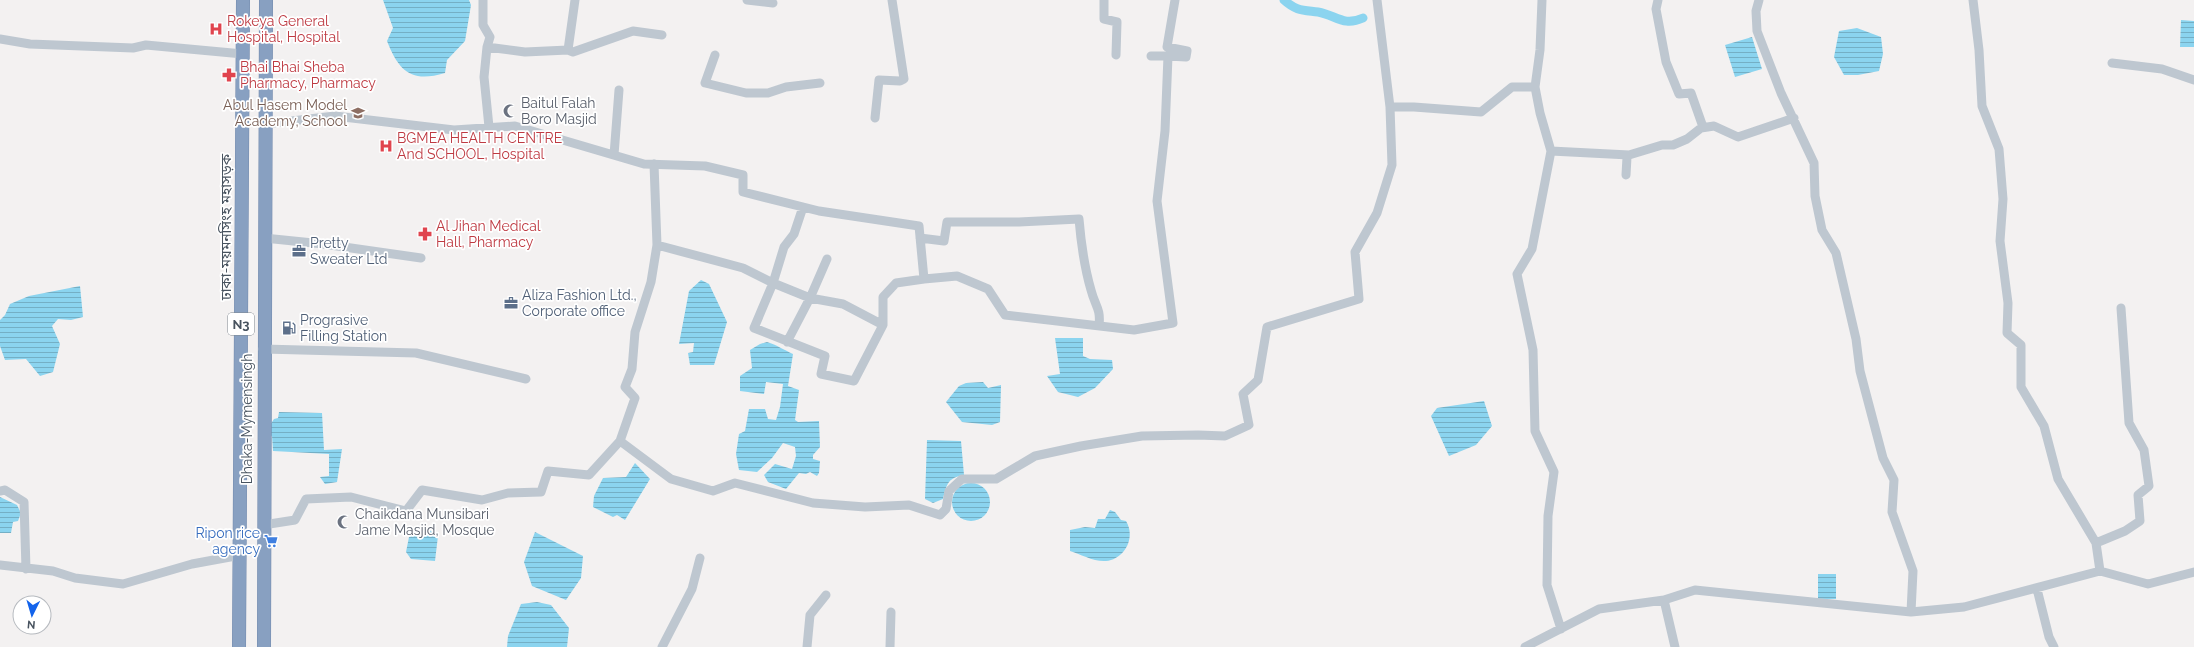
<svg xmlns="http://www.w3.org/2000/svg" width="2194" height="647" viewBox="0 0 2194 647" font-family="Raleway,'Noto Sans Bengali',sans-serif">
	<style>
		.water { fill: url(#water-rules) }
		.lines { fill: none; stroke-linecap: round; stroke-linejoin: round }
		.canal { stroke: #8bd4ef; stroke-width: 9 }
		.highway-casing { stroke: #738aad; stroke-width: 14 }
		.minor { stroke: #bec7d0; stroke-width: 9 }
		.highway { stroke: #88a0c1; stroke-width: 13 }
		.labels { text-anchor: middle; dominant-baseline: central; stroke-width: 3.5; stroke-linejoin: round; paint-order: stroke }
		.shield { fill: #fff; stroke: #7f878f; stroke-width: 1 }
		.shield-label { font-size: 13px; font-weight: bold; fill: #48535f }
		.health-label { font-size: 14px; fill: #be3a42; stroke: #fff; text-anchor: start }
		.worship-label { font-size: 14px; fill: #5b616d; stroke: #fff; text-anchor: start }
		.education-label { font-size: 14px; fill: #785e54; stroke: #fff; text-anchor: end }
		.street-label { font-size: 14px; fill: #48535f; stroke: #fff }
		.service-label { font-size: 14px; fill: #4e5e75; stroke: #fff; text-anchor: start }
		.shop-label { font-size: 14px; fill: #366cbe; stroke: #fff; text-anchor: end }
	</style>
	<defs>
		<pattern id="water-rules" width="6" height="5" patternUnits="userSpaceOnUse"><rect width="6" height="5" fill="#8bd4ef"/><path d="M0 2.5h6" fill="none" stroke="#74afc5"/></pattern>
	</defs>
	<rect width="100%" height="100%" fill="#f3f1f1"/>
	<path class="water" d="M383 0H469L471 5 465 41 447 60 445 73C412 83 399 72 387 41L393 28Z
		M2181 20 2194 21V47H2180Z
		M1857 28 1881 37 1883 54 1879 71 1858 75H1844L1834 57 1839 31Z
		M1752 37 1762 69 1735 77 1725 45Z
		M701 280 709 284 727 322 714 365H690L688 353 693 352 694 343 679 344 689 291Z
		M80 286 83 317 71 320 58 319 52 326 60 344 53 372 40 376 26 359 5 360 0 346V320L5 315 10 304 29 296Z
		M1055 338H1083V356L1090 359 1112 360 1113 369 1095 388 1078 397 1058 392 1047 376 1060 374Z
		M767 342C777 345 784 350 793 354L788 386 799 390 795 420 798 422 819 421 820 447 813 455V459L820 461 819 473 817 476 810 472 806 474 799 473 786 489 768 482 764 475 775 464 792 469 796 456 795 447 783 443 772 458 757 472 739 470 736 454 739 434 745 431 749 409H765L768 419 776 420 780 407 783 384 766 382 764 394 740 391V376L752 368 750 350 760 344Z
		M983 382 988 388 1001 385 1000 422 992 425 962 422 946 402 959 386 966 383Z
		M1484 401 1492 426 1476 445 1449 456 1431 416 1437 408Z
		M279 412 322 413 324 450 342 449 337 482 325 484 320 477 329 476V454L273 451 272 436 269 435 270 425 274 419 278 418Z
		M927 440 961 441 964 475C948 478 947 483 943 499L933 503 925 499Z
		M635 463 650 479 625 520 617 515 613 517 593 507 594 496 603 478 626 477Z
		M952 502a19 19 0 1 1 38 0a19 19 0 1 1-38 0Z
		M0 497 17 505 21 513 18 521 13 522 11 533H0Z
		M1110 510 1115 512 1121 520 1126 521C1136 537 1125 559 1106 561 1094 562 1080 554 1070 551V530L1085 527 1095 528 1098 519H1105Z
		M428 529 438 536 435 561 411 559 406 552 409 537Z
		M535 532 583 556 581 578 566 600 532 586 524 562Z
		M1818 574H1836V599H1818Z
		M537 602 551 605 569 628 567 647H507L508 636 521 604Z"/>
	<g class="lines">
		<path class="canal" d="M1284 0C1296 11 1303 10 1318 12 1336 15 1343 27 1363 18"/>
		<g class="highway-casing">
			<path id="highway" d="M239 647 243 0
				M264 647 266 0"/>
		</g>
		<path class="minor" d="M483 0V25L490 37 487 47 525 52 568 50 575 0
			M747 0 773 3
			M1104 0V19L1117 22 1116 55
			M1377 0 1390 107
			M1542 0 1540 50 1535 87 1540 113 1551 151 1532 249 1517 274 1533 350 1535 431 1554 472 1548 516 1547 585 1561 629
			M1658 0 1656 9 1666 62 1679 94 1691 93 1703 127
			M1759 0 1756 11 1757 31 1781 93 1814 163 1815 196 1822 230 1836 253 1856 339 1860 371 1883 458 1894 480 1892 512 1913 571 1911 612
			M1973 0 1979 50 1982 106 1999 149 2003 199 2000 241 2008 303 2007 333 2021 345V387L2044 426 2058 479 2096 543 2100 571
			M0 39 30 44 133 48 146 45 243 54
			M487 47 484 77 489 127
			M568 50 573 52 633 31 662 35
			M715 55 705 83 746 93H768L786 87 820 83
			M1168 56 1186 57 1187 51 1167 47 1175 0
			M2112 63 2162 69 2194 80
			M875 118 879 80 900 81 904 79 892 0
			M265 124 335 116 454 130 515 126 644 164 705 166 743 175V192L819 211 919 226 924 279 957 276 988 289 1005 315 1134 330 1173 323 1157 201 1165 131 1168 56H1151
			M1551 151 1629 155
			M614 155 619 90
			M1626 175 1627 157 1629 155 1662 145H1673L1687 139 1701 128 1714 126 1738 137 1794 118
			M803 207 794 234 784 247 773 283 754 328 825 356 821 374 854 381 883 325V297L896 283 924 279
			M264 238 323 244 421 258
			M920 238 944 241 947 222H1019L1079 219C1081 243 1084 266 1091 290 1095 306 1101 308 1099 326
			M657 245 743 268 773 283 810 298 787 342
			M827 259 810 298 843 304 883 325
			M263 349 416 353 526 379
			M620 441 635 398 625 387 632 369 635 332 651 282 657 245 654 164
			M0 491 5 490 24 502 26 569
			M263 525 295 520 306 499 351 497 406 511 422 490 482 500 508 493 541 492 548 471 589 475 620 441 671 479 713 491 735 483 813 503 865 507 909 505 940 515 946 509 949 491 962 479H996L1035 456 1081 446 1142 436 1198 435 1225 436 1249 425 1243 394 1258 380 1267 327 1359 299 1355 252 1377 213 1392 165 1390 107H1414L1481 112 1512 87H1535
			M2096 543 2125 531 2140 521 2138 495 2149 486 2144 450 2129 423 2121 308
			M0 565 53 571 75 578 123 584 192 564 241 555
			M2037 589 2049 637 2054 647
			M1664 600 1675 647
			M662 647 692 589 700 558
			M807 647 810 615 826 595
			M890 647 891 612
			M1525 647 1599 609 1664 600 1695 590 1911 612 1964 607 2100 571 2148 584 2194 572"/>
		<use href="#highway" class="highway"/>
	</g>
	<defs>
		<g id="hospital-bare" transform="scale(1.08)"><path d="M-5-5h3v3.5h4V-5h3V5h-3V1.5h-4V5h-3Z" fill="#e0444e" stroke="#fff" stroke-width="2.5" paint-order="stroke"/></g>
		<g id="pharmacy-bare" transform="scale(1.08)"><path d="M-2-6h4v4h4v4h-4v4h-4v-4h-4v-4h4Z" fill="#e0444e" stroke="#fff" stroke-width="2.5" paint-order="stroke"/></g>
		<g id="mosque-bare" transform="scale(1.08)"><path d="M3.5-4.9A6 6 0 1 0 3.5 4.9A5 5 0 1 1 3.5-4.9Z" fill="#6b7280" stroke="#fff" stroke-width="2.5" paint-order="stroke"/></g>
		<g id="school-bare" transform="scale(1.08)"><path d="M0-5L7-2L0 1L-7-2ZM-4 1L0 2.5L4 1V4Q0 6-4 4Z" fill="#8d6e63" stroke="#fff" stroke-width="2.5" paint-order="stroke"/></g>
		<g id="office-bare" transform="scale(1.08)"><path d="M-6-3h4V-5.5h4V-3h4V5H-6ZM-1-4.5V-3h2v-1.5ZM-6 0V1H6V0Z" fill="#5c6f8a" stroke="#fff" stroke-width="2.5" paint-order="stroke"/></g>
		<g id="fuel-bare" transform="scale(1.08)"><path d="M-5.5-6h7V0h2V4h1.3V-2.5L3-4.5l.8-.8L6-3V5H2.5V1h-1V6h-7ZM-4.2-4.7v3.2H.2V-4.7Z" fill="#5c6f8a" stroke="#fff" stroke-width="2.5" paint-order="stroke"/></g>
		<g id="supermarket-bare" transform="scale(1.08)"><path d="M-6-5.5h2.5l.6 2H6L4.5 2H-2.5L-4.4-4H-6ZM-1.5 3.2a1.3 1.3 0 1 0 .1 0ZM3 3.2a1.3 1.3 0 1 0 .1 0Z" fill="#3f7fe0" stroke="#fff" stroke-width="2.5" paint-order="stroke"/></g>
	</defs>
	<g fill-rule="evenodd">
		<use href="#hospital-bare" x="216" y="29"/>
		<use href="#pharmacy-bare" x="229" y="75"/>
		<use href="#mosque-bare" x="510" y="111"/>
		<use href="#school-bare" x="358" y="113"/>
		<use href="#hospital-bare" x="386" y="146"/>
		<use href="#pharmacy-bare" x="425" y="234"/>
		<use href="#office-bare" x="299" y="251"/>
		<use href="#office-bare" x="511" y="303"/>
		<use href="#fuel-bare" x="289" y="328"/>
		<use href="#mosque-bare" x="344" y="522"/>
		<use href="#supermarket-bare" x="271" y="541"/>
	</g>
	<g class="labels">
		<rect class="shield" x="228" y="313" width="26" height="22" rx="3"/>
		<g class="shield-label">
			<text x="241" y="324">N3</text>
		</g>
		<g class="health-label">
			<text x="227" y="21">Rokeya General<tspan x="227" dy="16">Hospital, Hospital</tspan></text>
			<text x="240" y="67">Bhai Bhai Sheba<tspan x="240" dy="16">Pharmacy, Pharmacy</tspan></text>
			<text x="397" y="138">BGMEA HEALTH CENTRE<tspan x="397" dy="16">And SCHOOL, Hospital</tspan></text>
			<text x="436" y="226">Al Jihan Medical<tspan x="436" dy="16">Hall, Pharmacy</tspan></text>
		</g>
		<g class="worship-label">
			<text x="521" y="103">Baitul Falah<tspan x="521" dy="16">Boro Masjid</tspan></text>
			<text x="355" y="514">Chaikdana Munsibari<tspan x="355" dy="16">Jame Masjid, Mosque</tspan></text>
		</g>
		<g class="education-label">
			<text x="347" y="105">Abul Hasem Model<tspan x="347" dy="16">Academy, School</tspan></text>
		</g>
		<g class="street-label">
			<text transform="translate(226 227) rotate(-90)">ঢাকা-ময়মনসিংহ মহাসড়ক</text>
			<text transform="translate(247 419) rotate(-90)">Dhaka-Mymensingh</text>
		</g>
		<g class="service-label">
			<text x="310" y="243">Pretty<tspan x="310" dy="16">Sweater Ltd</tspan></text>
			<text x="522" y="295">Aliza Fashion Ltd.,<tspan x="522" dy="16">Corporate office</tspan></text>
			<text x="300" y="320">Prograsive<tspan x="300" dy="16">Filling Station</tspan></text>
		</g>
		<g class="shop-label">
			<text x="260" y="533">Ripon rice<tspan x="260" dy="16">agency</tspan></text>
		</g>
	</g>
	<g transform="translate(32 615) rotate(185)"><circle r="19" fill="#ffffff" stroke="#b6babf"/>
	<path d="M0-3L7 15L0 10L-7 15Z" fill="#1363eb"/>
	<text y="-6" font-size="11" font-weight="bold" text-anchor="middle" fill="#48535f">N</text>
	</g>
</svg>
